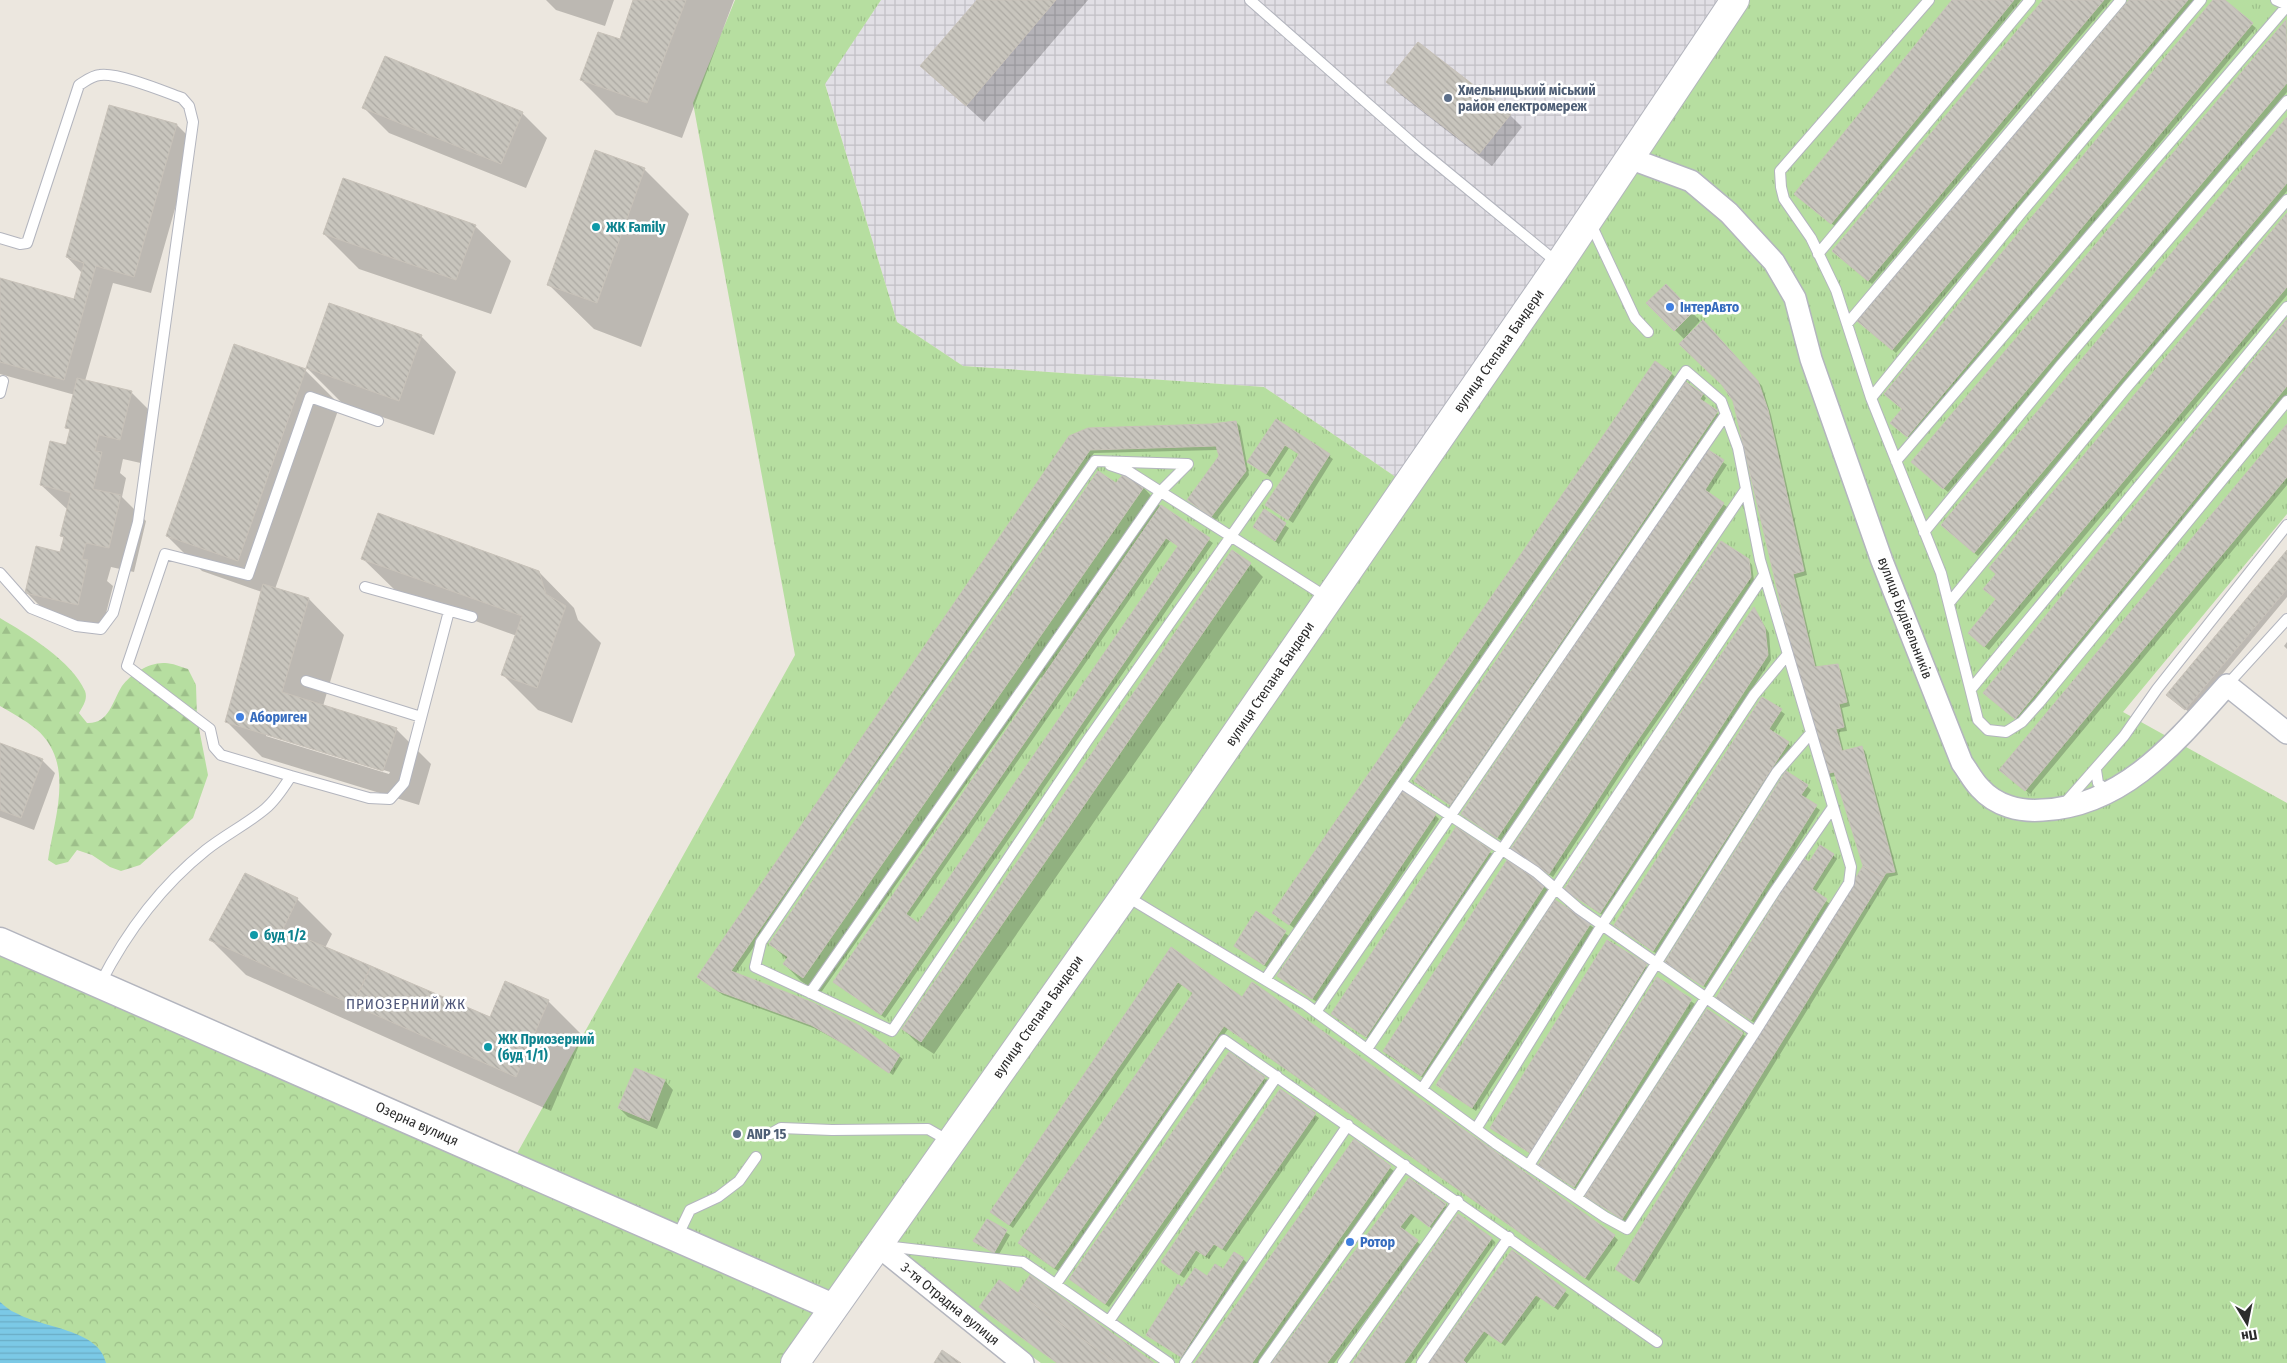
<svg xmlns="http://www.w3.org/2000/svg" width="2287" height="1363" viewBox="0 0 2287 1363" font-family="'Fira Sans Condensed',sans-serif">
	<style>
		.industrial { fill: url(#industrial-grid) }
		.grass { fill: url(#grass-tufts) }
		.forest { fill: url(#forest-firs) }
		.park { fill: url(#park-crowns) }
		.water { fill: url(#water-rules) }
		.shadow { fill: #0003; fill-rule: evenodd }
		.building { fill: url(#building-back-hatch); stroke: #c8c2b9; fill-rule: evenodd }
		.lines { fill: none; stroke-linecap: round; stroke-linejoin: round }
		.service-casing { stroke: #b3b5be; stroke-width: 12 }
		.minor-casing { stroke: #b3b5be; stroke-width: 24 }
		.tertiary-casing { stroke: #b3b5be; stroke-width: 29 }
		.secondary-casing { stroke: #b3b5be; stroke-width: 30 }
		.service { stroke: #fff; stroke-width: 10 }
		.minor { stroke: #fff; stroke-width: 21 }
		.tertiary { stroke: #fff; stroke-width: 26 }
		.secondary { stroke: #fff; stroke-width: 28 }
		.service-dot { fill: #5c6f8a; stroke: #fff; stroke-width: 2 }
		.culture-dot { fill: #0f9aa8; stroke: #fff; stroke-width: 2 }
		.shop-dot { fill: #3f7fe0; stroke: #fff; stroke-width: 2 }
		.labels { text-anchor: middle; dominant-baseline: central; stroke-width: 5; stroke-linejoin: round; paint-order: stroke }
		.service-label { font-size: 14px; font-weight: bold; fill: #4e5e75; stroke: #fff; text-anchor: start }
		.culture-label { font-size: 14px; font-weight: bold; fill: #0d838f; stroke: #fff; text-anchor: start }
		.shop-label { font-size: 14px; font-weight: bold; fill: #366cbe; stroke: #fff; text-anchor: start }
		.street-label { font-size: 14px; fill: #2c2c2c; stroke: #fff }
		.neighbourhood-label { font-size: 15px; letter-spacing: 1px; fill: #4f5779; stroke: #fff }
	</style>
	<defs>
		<pattern id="industrial-grid" width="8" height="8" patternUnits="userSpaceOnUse" patternTransform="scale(1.25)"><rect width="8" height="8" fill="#e1dfe5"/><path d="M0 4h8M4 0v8" fill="none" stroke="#c1c0c5"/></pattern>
		<pattern id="grass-tufts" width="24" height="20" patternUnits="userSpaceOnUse" patternTransform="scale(1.25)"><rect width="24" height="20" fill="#b6dea0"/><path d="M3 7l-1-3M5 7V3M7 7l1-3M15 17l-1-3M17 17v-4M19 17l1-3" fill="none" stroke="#9dbf8a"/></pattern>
		<pattern id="forest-firs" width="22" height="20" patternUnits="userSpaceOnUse" patternTransform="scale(1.25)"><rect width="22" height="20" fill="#b6dea0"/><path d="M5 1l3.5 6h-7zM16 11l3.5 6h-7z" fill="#9dbf8a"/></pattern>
		<pattern id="park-crowns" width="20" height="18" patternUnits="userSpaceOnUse" patternTransform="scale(1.25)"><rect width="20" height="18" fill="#b6dea0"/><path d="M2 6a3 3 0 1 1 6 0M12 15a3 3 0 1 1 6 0" fill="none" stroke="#9dbf8a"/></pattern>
		<pattern id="water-rules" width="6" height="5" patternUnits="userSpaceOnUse" patternTransform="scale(1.25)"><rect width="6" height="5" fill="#7bc9e6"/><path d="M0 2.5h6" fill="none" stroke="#6aadc5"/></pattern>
		<pattern id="building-back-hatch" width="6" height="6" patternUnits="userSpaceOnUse" patternTransform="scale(1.25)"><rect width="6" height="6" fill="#c8c5bd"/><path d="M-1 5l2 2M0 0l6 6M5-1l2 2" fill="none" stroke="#aca9a3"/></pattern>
	</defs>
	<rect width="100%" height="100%" fill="#ece7df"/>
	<path class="industrial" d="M881 0H1727L1403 482 1264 387 963 366 897 322 825 83Z"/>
	<path class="grass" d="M735 0H881L825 84 897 322 963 366 1264 387 1403 482 830 1295 515 1157 795 655 693 103Z
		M1747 0H2287V514L2123 712 2287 803V1363H1041L990 1326 889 1245Z"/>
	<path class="forest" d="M0 618C27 634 72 661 85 691 88 699 83 706 79 713L87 723C109 724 112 702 122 686 131 674 149 662 165 663 172 663 181 667 188 669L196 685 197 718 208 775 193 818 140 865 121 871 110 867 92 855 77 850 68 862 56 865 48 860C54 818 76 763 36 729 25 720 12 713 0 706Z"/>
	<path class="park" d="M0 952 818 1312 783 1363H0Z"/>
	<path class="water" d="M0 1302C5 1306 10 1311 16 1313 42 1328 99 1329 106 1363H0Z"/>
	<path class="shadow" d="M546 0H614L605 26 556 10Z
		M634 0H734L682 138 616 115 581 80 621 40Z
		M978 0H1088L984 122 922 66Z
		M1953 0H2021L1836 227 1799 198Z
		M2045 0H2111L1872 284 1838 255Z
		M2131 0H2195L1896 353 1863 325Z
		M2215 0H2223L2256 28 1912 440 1896 427Z
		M2286 22 2287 92 1948 492 1916 466Z
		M1388 82 1510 115 1522 127 1492 166 1401 95Z
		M364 108 522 113 547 138 526 188 389 133Z
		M2287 118V191L1978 556 1946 529Z
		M177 125 194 142 151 293 113 283 85 381 131 392 156 417 145 464 123 459 120 473 126 478 122 497 146 521 134 572 111 567 107 581 113 586 102 629 51 617 26 592 61 554 65 539 62 536 68 510 41 485 67 446 71 431 67 427 75 395 0 374V279L75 300 82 273 67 257Z
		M644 169 689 214 641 347 594 329 549 285Z
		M2287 215V295L1989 650 1973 637 1997 600Z
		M475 226 511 261 491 314 359 269 324 234Z
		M1666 285 1700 321 1688 334 1689 336 1707 325 1762 386 1771 415 1807 575 1796 578 1817 668 1837 666 1841 670 1850 706 1842 708 1847 731 1839 732 1844 752 1861 747 1865 751 1898 875 1889 877 1639 1284 1616 1269 1865 866 1837 776 1830 777 1826 773 1734 400 1685 340 1648 303Z
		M2287 321V394L2020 722 1988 696Z
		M421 336 456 372 434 435 342 403 307 368Z
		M305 370 340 405 275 589 309 599 344 635 323 706 396 729 431 764 419 805 262 757 227 722 262 592 202 571 167 536ZM266 734 390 772 389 774 266 736Z
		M1671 373 1675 377 1294 928 1278 916Z
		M1686 383 1703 395 1706 398 1703 403 1721 416 1455 808 1419 785Z
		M1276 420 1333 459 1293 523 1267 505 1300 455 1289 448 1270 477 1249 462Z
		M1236 422 1240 426 1249 475 1216 520 1192 503 1220 456 1218 450 1094 453 735 974 899 1056 903 1059 893 1075 857 1051 816 1029 723 995 702 980 1070 437Z
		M2287 426V485L2030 794 2005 773Z
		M1707 451 1727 465 1708 494 1727 507 1502 841 1462 814Z
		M1124 475 1144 488 1160 506 1213 543 885 1018 834 982 1043 679 1041 677 820 994 801 981 784 964 787 960 771 944ZM1170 541 1179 546 918 924 909 918Z
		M1264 511 1289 528 1279 544 1254 527Z
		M2287 552V597L2190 713 2172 698Z
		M362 558 539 572 574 608 578 620 601 643 572 723 538 710 503 675 517 636 398 593Z
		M1748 560 1752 565 1754 581 1629 761 1553 877 1516 853 1512 849Z
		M1250 564 1263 577 934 1054 916 1042 903 1029Z
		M1754 609 1769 633 1771 660 1604 916 1569 893Z
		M2287 642V649L2284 646Z
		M1763 698 1785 714 1773 733 1792 747 1657 954 1615 925Z
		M0 744 43 761 55 773 34 830 0 817Z
		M1807 786 1811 790 1805 799 1820 810 1708 989 1671 966Z
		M1435 815 1439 819 1317 1002 1283 980 1279 976Z
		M1456 829 1494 855 1370 1040 1332 1014Z
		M1833 855 1837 859 1815 893 1830 904 1755 1023 1717 998 1809 863Z
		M1544 886 1548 890 1425 1079 1388 1055 1384 1051Z
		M297 899 332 934 325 948 491 1018 548 1001 583 1036 551 1111 246 975 211 940Z
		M1556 902 1594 928 1476 1111 1438 1085Z
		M1256 913 1289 936 1268 968 1235 946Z
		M1608 941 1650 969 1534 1156 1491 1128Z
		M1171 949 1242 998 1614 1236 1618 1240 1589 1281 1228 1029 1058 1271 1023 1247 1019 1243 1194 993 1182 985 1013 1228 995 1215Z
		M1658 979 1695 1004 1578 1190 1540 1165Z
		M1742 1033 1746 1037 1626 1222 1591 1199Z
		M635 1070 665 1081 673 1090 657 1129 628 1117 619 1108Z
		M1264 1078 1268 1082 1109 1307 1074 1282Z
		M1281 1090 1319 1118 1226 1252 1218 1246 1209 1259 1200 1253 1184 1278 1166 1266Z
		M1354 1141 1394 1171 1258 1363H1197Z
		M1409 1179 1449 1209 1434 1230 1415 1216 1404 1231 1421 1245 1334 1363H1274Z
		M987 1220 1010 1235 998 1256 975 1241Z
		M1491 1238 1495 1242 1411 1363H1355Z
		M1512 1252 1569 1295 1558 1310 1541 1298 1505 1346 1489 1334 1467 1363H1430Z
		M1243 1259 1247 1263 1185 1360 1147 1334 1183 1289Z"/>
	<path class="building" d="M633 0H686L647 103 580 80 598 32 620 39Z
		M977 0H1056L966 106 920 66Z
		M1952 0H2014L1831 224 1794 194Z
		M2043 0H2104L1868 281 1832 251Z
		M2129 0H2188L1892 350 1857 321Z
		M2213 0H2225L2253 23 1907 437 1890 423 1902 409 1884 394Z
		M2286 20 2287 83 1943 489 1911 462Z
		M1418 42 1511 114 1479 154 1386 82Z
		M385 56 523 112 501 164 362 108Z
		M109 105 177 124 134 277 96 266 64 380 0 362V278L74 299 84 263 66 257Z
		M2287 117V183L1974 553 1941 525Z
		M595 150 645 168 597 303 547 285Z
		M343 178 476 225 456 280 323 234Z
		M2287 213V287L1984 647 1968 633 1996 599 1983 589 1996 574 1989 568Z
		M1666 284 1693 312 1674 331 1646 303Z
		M329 303 422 335 399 401 306 368Z
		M2287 319V386L2015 719 1983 693Z
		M1703 320 1758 381 1768 410 1804 571 1793 574 1815 667 1838 664 1847 702 1839 704 1844 727 1836 729 1842 751 1862 746 1895 872 1886 873 1883 878 1863 866 1834 772 1825 774 1794 661 1733 401 1722 385 1679 344Z
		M234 344 306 369 238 561 166 536Z
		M1655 361 1672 373 1289 925 1272 913Z
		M77 378 132 391 120 440 99 435 95 451 102 452 93 489 121 495 109 548 86 543 82 559 88 560 78 605 25 593 36 546 60 552 64 537 60 536 71 493 40 485 50 441 66 445 70 429 65 428Z
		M1686 382 1703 394 1700 399 1718 411 1450 805 1414 781Z
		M1276 419 1330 454 1288 520 1265 505 1299 454 1285 445 1266 474 1247 462Z
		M1236 421 1246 471 1211 517 1187 500 1219 456 1216 446 1090 450 731 971 814 1003 860 1026 900 1055 889 1073 851 1048 811 1025 718 991 697 977 1069 436 1088 428 1211 424Z
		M2287 424V477L2025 791 1999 770Z
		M1707 449 1724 460 1705 490 1724 503 1497 838 1461 814Z
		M1098 471 1116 483 1124 473 1144 487 803 978 783 964 788 957 769 944Z
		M1161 505 1210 538 881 1015 833 982ZM1166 538 1178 546 918 923 906 914Z
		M1264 509 1286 523 1275 541 1253 527Z
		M378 513 539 571 546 594 566 606 537 688 501 675 522 616 361 559Z
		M1721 541 1749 559 1751 577 1626 757 1549 874 1511 849 1666 619Z
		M1232 550 1251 563 921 1042 902 1029Z
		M2287 550V589L2185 710 2166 695Z
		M263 584 309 598 282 692 397 728 383 771 225 722Z
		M1754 607 1765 628 1768 655 1600 913 1564 890 1630 787Z
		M1762 697 1782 709 1769 729 1789 742 1653 951 1614 925Z
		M0 743 43 759 21 818 0 810Z
		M1786 771 1808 785 1801 795 1817 805 1703 986 1665 962Z
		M1401 790 1436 814 1312 999 1277 976Z
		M1456 827 1491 850 1366 1037 1331 1014Z
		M1820 845 1834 854 1812 889 1827 899 1751 1020 1716 998 1803 858 1809 862Z
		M1507 860 1545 885 1421 1076 1383 1051Z
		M1863 866 1883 878 1634 1281 1615 1269Z
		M245 873 298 898 283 929 371 966 353 1005 209 940Z
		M1555 900 1591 923 1472 1108 1436 1085Z
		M1256 911 1286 931 1264 965 1234 946Z
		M1607 940 1647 964 1530 1153 1490 1128Z
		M1171 947 1242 997 1252 982 1615 1235 1585 1278 1224 1026 1054 1268 1018 1243 1193 993 1178 982 1009 1225 990 1212Z
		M371 966 490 1017 505 981 549 1000 516 1077 353 1005Z
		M1657 977 1692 999 1574 1187 1538 1165Z
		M1707 1009 1743 1033 1622 1219 1585 1196Z
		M1229 1052 1265 1077 1105 1304 1069 1279Z
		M635 1068 665 1080 649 1121 618 1108Z
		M1280 1089 1316 1113 1222 1249 1214 1244 1205 1256 1196 1250 1179 1275 1161 1262Z
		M1354 1139 1391 1166 1252 1363H1195Z
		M1409 1178 1446 1204 1429 1227 1411 1213 1400 1227 1418 1240 1327 1363H1272Z
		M1458 1214 1492 1238 1404 1363H1353Z
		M987 1219 1007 1230 994 1253 973 1241Z
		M1512 1250 1566 1290 1554 1307 1536 1295 1501 1343 1484 1331 1463 1360 1466 1363H1429Z
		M1234 1252 1244 1258 1181 1357 1146 1335 1178 1284 1182 1287 1195 1268 1207 1276 1215 1264 1223 1269Z
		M1030 1275 1154 1363H1116L1018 1293Z
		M999 1280 1018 1293 1116 1363H1057L979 1307Z
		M942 1350 961 1363H934Z"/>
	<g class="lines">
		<g class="service-casing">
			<path id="service" d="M1250 0 1418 148 1559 264
				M1929 0 1780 171 1781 187 1784 199 1811 238 1836 290 1871 398 1941 573 1978 720 1988 730 2006 732 2022 722 2039 703 2287 401
				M2276 0 2287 5
				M1590 222 1635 318 1648 332
				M0 238 20 244 27 243 79 85C86 81 91 76 100 75 117 72 163 91 182 98L189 106 193 122 138 522 113 613 101 629 76 626 31 608 0 573
				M1818 254 2030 0
				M1847 324 2121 0
				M0 393 3 381
				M1871 398 2021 213 2201 0
				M1095 461 850 811 761 942 755 967 892 1031 1087 741 1267 485
				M1896 461 2287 6
				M1110 465 1128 471 1328 598
				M1924 532 2061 365 2287 101
				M365 587 472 617
				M1949 603 2127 387 2287 200
				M306 681 421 717
				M2227 685 2287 619
				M1971 689 2287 307
				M2096 770 2098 783 2109 792
				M291 776 221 755 214 747 210 729 127 666 165 554 248 575 310 397 378 421
				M1401 783 1536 872 1579 909 1755 1032
				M2065 803 2124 736 2157 689 2287 525
				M1126 896 1305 1004 1495 1143 1605 1217 1627 1229 1755 1032 1849 883 1851 867 1760 560 1738 448 1721 401 1686 371 1265 980
				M100 984C126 933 161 886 206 850 225 835 247 824 265 809 276 800 284 787 291 776L369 798 390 799 404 783 449 611
				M810 993 1161 491 1188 464 1095 461
				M1316 1012 1726 414
				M1367 1049 1746 489
				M1422 1089 1764 575
				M1476 1129 1602 925 1754 695 1788 654
				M770 1134 781 1128 832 1130 928 1129 949 1141
				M1529 1165 1777 772 1811 733
				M1577 1197 1775 891 1833 807
				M677 1237 690 1210 718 1197 739 1181 756 1157
				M885 1246 1023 1262 1169 1363
				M1056 1284 1224 1040 1657 1342
				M1109 1321 1277 1076
				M1185 1363 1348 1125
				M1264 1363 1405 1165
				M1343 1363 1458 1201
				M1422 1363 1509 1237"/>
		</g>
		<g class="minor-casing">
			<path id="minor" d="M1629 158 1691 181 1729 213 1774 262 1795 298 1811 359 1882 561 1962 763C1968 771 1973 781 1980 788 1996 806 2020 812 2043 810 2124 806 2176 742 2227 685L2287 733
				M877 1245 1023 1363"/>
		</g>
		<g class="tertiary-casing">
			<path id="tertiary" d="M0 941 833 1307"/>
		</g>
		<g class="secondary-casing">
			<path id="secondary" d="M795 1363 1125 895 1559 264 1735 0"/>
		</g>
		<use href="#service" class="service"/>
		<use href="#minor" class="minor"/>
		<use href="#tertiary" class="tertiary"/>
		<use href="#secondary" class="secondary"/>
	</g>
	<g class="service-dot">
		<circle cx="1448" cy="98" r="5"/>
		<circle cx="737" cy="1134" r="5"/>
	</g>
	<g class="culture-dot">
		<circle cx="596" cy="227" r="5"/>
		<circle cx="254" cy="935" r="5"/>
		<circle cx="488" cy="1047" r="5"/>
	</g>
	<g class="shop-dot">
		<circle cx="1670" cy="307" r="5"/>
		<circle cx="240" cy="717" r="5"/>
		<circle cx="1350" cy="1242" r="5"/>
	</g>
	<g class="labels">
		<g class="service-label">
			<text x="1458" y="90">Хмельницький міський<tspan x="1458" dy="16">район електромереж</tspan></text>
			<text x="747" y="1134">ANP 15</text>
		</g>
		<g class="culture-label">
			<text x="606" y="227">ЖК Family</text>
			<text x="264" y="935">буд 1/2</text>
			<text x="498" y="1039">ЖК Приозерний<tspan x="498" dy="16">(буд 1/1)</tspan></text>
		</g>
		<g class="shop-label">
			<text x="1680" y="307">ІнтерАвто</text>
			<text x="250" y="717">Абориген</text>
			<text x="1360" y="1242">Ротор</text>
		</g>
		<g class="street-label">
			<text transform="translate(1499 351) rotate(-55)">вулиця Степана Бандери</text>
			<text transform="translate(1905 618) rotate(69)">вулиця Будівельників</text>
			<text transform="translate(1270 684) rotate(-56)">вулиця Степана Бандери</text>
			<text transform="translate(1038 1017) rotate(-55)">вулиця Степана Бандери</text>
			<text transform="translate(417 1124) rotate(24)">Озерна вулиця</text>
			<text transform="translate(950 1304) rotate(39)">3-тя Отрадна вулиця</text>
		</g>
		<g class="neighbourhood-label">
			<text x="406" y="1004">ПРИОЗЕРНИЙ ЖК</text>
		</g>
	</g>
	<g transform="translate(2247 1323) rotate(170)" stroke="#ffffff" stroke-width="4" paint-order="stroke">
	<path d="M0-4L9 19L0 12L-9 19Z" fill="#2c2c2c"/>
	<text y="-8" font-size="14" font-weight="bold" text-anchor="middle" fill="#2c2c2c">Пн</text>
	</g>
</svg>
